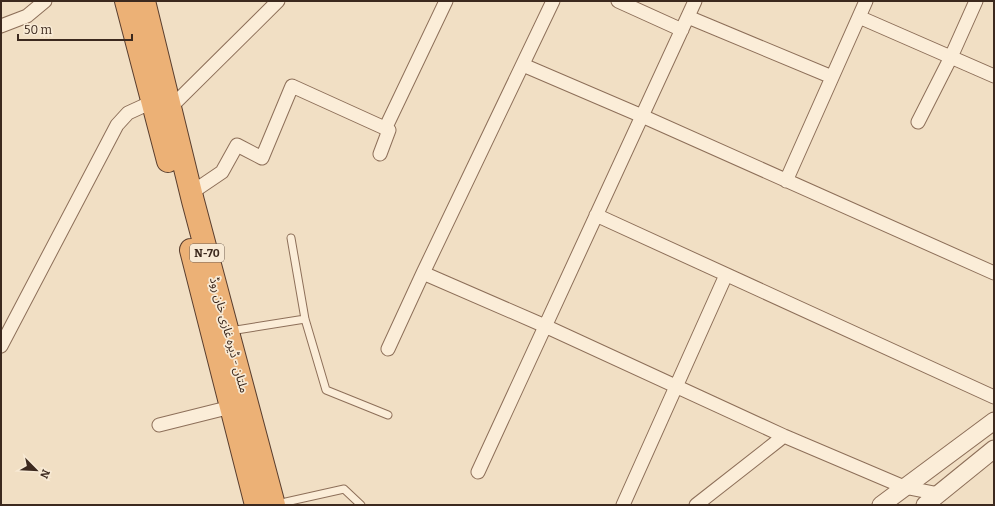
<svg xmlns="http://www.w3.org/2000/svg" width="995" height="506" viewBox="0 0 995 506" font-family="Bitter,'Noto Sans Arabic',serif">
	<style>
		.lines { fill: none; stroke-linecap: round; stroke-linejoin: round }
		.service-casing { stroke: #8d6f59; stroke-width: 9 }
		.minor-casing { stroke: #8d6f59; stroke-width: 15 }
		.tertiary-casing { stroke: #8d6f59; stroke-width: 19 }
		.trunk-casing { stroke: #5a3e2e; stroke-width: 24 }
		.service { stroke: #fbedd8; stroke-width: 7 }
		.minor { stroke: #fbedd8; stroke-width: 13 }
		.tertiary { stroke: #fbedd8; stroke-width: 17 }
		.trunk { stroke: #ecb176; stroke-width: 22 }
		.labels { text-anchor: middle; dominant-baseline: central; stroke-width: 3.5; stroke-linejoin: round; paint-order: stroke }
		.shield { fill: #f8ead5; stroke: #746355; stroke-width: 1 }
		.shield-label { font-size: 11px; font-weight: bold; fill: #3c291e }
		.street-label { font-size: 12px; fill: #3c291e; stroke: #f8ead5 }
	</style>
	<rect width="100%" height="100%" fill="#f1dfc4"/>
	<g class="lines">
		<g class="service-casing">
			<path id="service" d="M291 238 305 319 326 390 388 415
				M230 331 305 319
				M277 504 344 489 361 505"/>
		</g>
		<g class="minor-casing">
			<path id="minor" d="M618 1 682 30
				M688 17 832 77
				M859 17 994 76
				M1 26 27 16 45 1
				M523 65 642 116 994 273
				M170 108 278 1
				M918 122 951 57 976 1
				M385 129 446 1
				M786 181 866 1
				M191 193 222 172 237 145 262 158 292 86 389 130 380 154
				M596 215 994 397
				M423 273 545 326 784 436 904 487 939 494
				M1 346 117 125 128 113 152 102
				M388 349 423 273 553 1
				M159 425 231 407
				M478 472 695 1
				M623 505 726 275
				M696 505 784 436"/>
		</g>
		<g class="tertiary-casing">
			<path id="tertiary" d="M881 505 994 421
				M925 505 994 449"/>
		</g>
		<g class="trunk-casing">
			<path id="trunk" d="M126 1 168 161
				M144 1 193 201 274 505
				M191 250 256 505"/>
		</g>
		<use href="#service" class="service"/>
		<use href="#minor" class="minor"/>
		<use href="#tertiary" class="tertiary"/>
		<use href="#trunk" class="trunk"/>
	</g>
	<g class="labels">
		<rect class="shield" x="190" y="244" width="34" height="18" rx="3"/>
		<g class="shield-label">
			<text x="207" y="253">N-70</text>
		</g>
		<g class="street-label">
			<text transform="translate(229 335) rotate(75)">ملتان - ڈیرہ غازی خان روڈ</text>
		</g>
	</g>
	<rect width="995" height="506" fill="none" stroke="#3c291e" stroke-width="4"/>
	<g transform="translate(36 470) rotate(114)" stroke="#f8ead5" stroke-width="3" paint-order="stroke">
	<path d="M0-3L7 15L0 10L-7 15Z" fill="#3c291e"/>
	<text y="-6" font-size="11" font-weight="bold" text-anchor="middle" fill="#3c291e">N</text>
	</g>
	<path d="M18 34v6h114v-6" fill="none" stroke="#3c291e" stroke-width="2"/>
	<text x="24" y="34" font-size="12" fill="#3c291e" stroke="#f8ead5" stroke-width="3" paint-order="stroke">50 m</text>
</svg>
